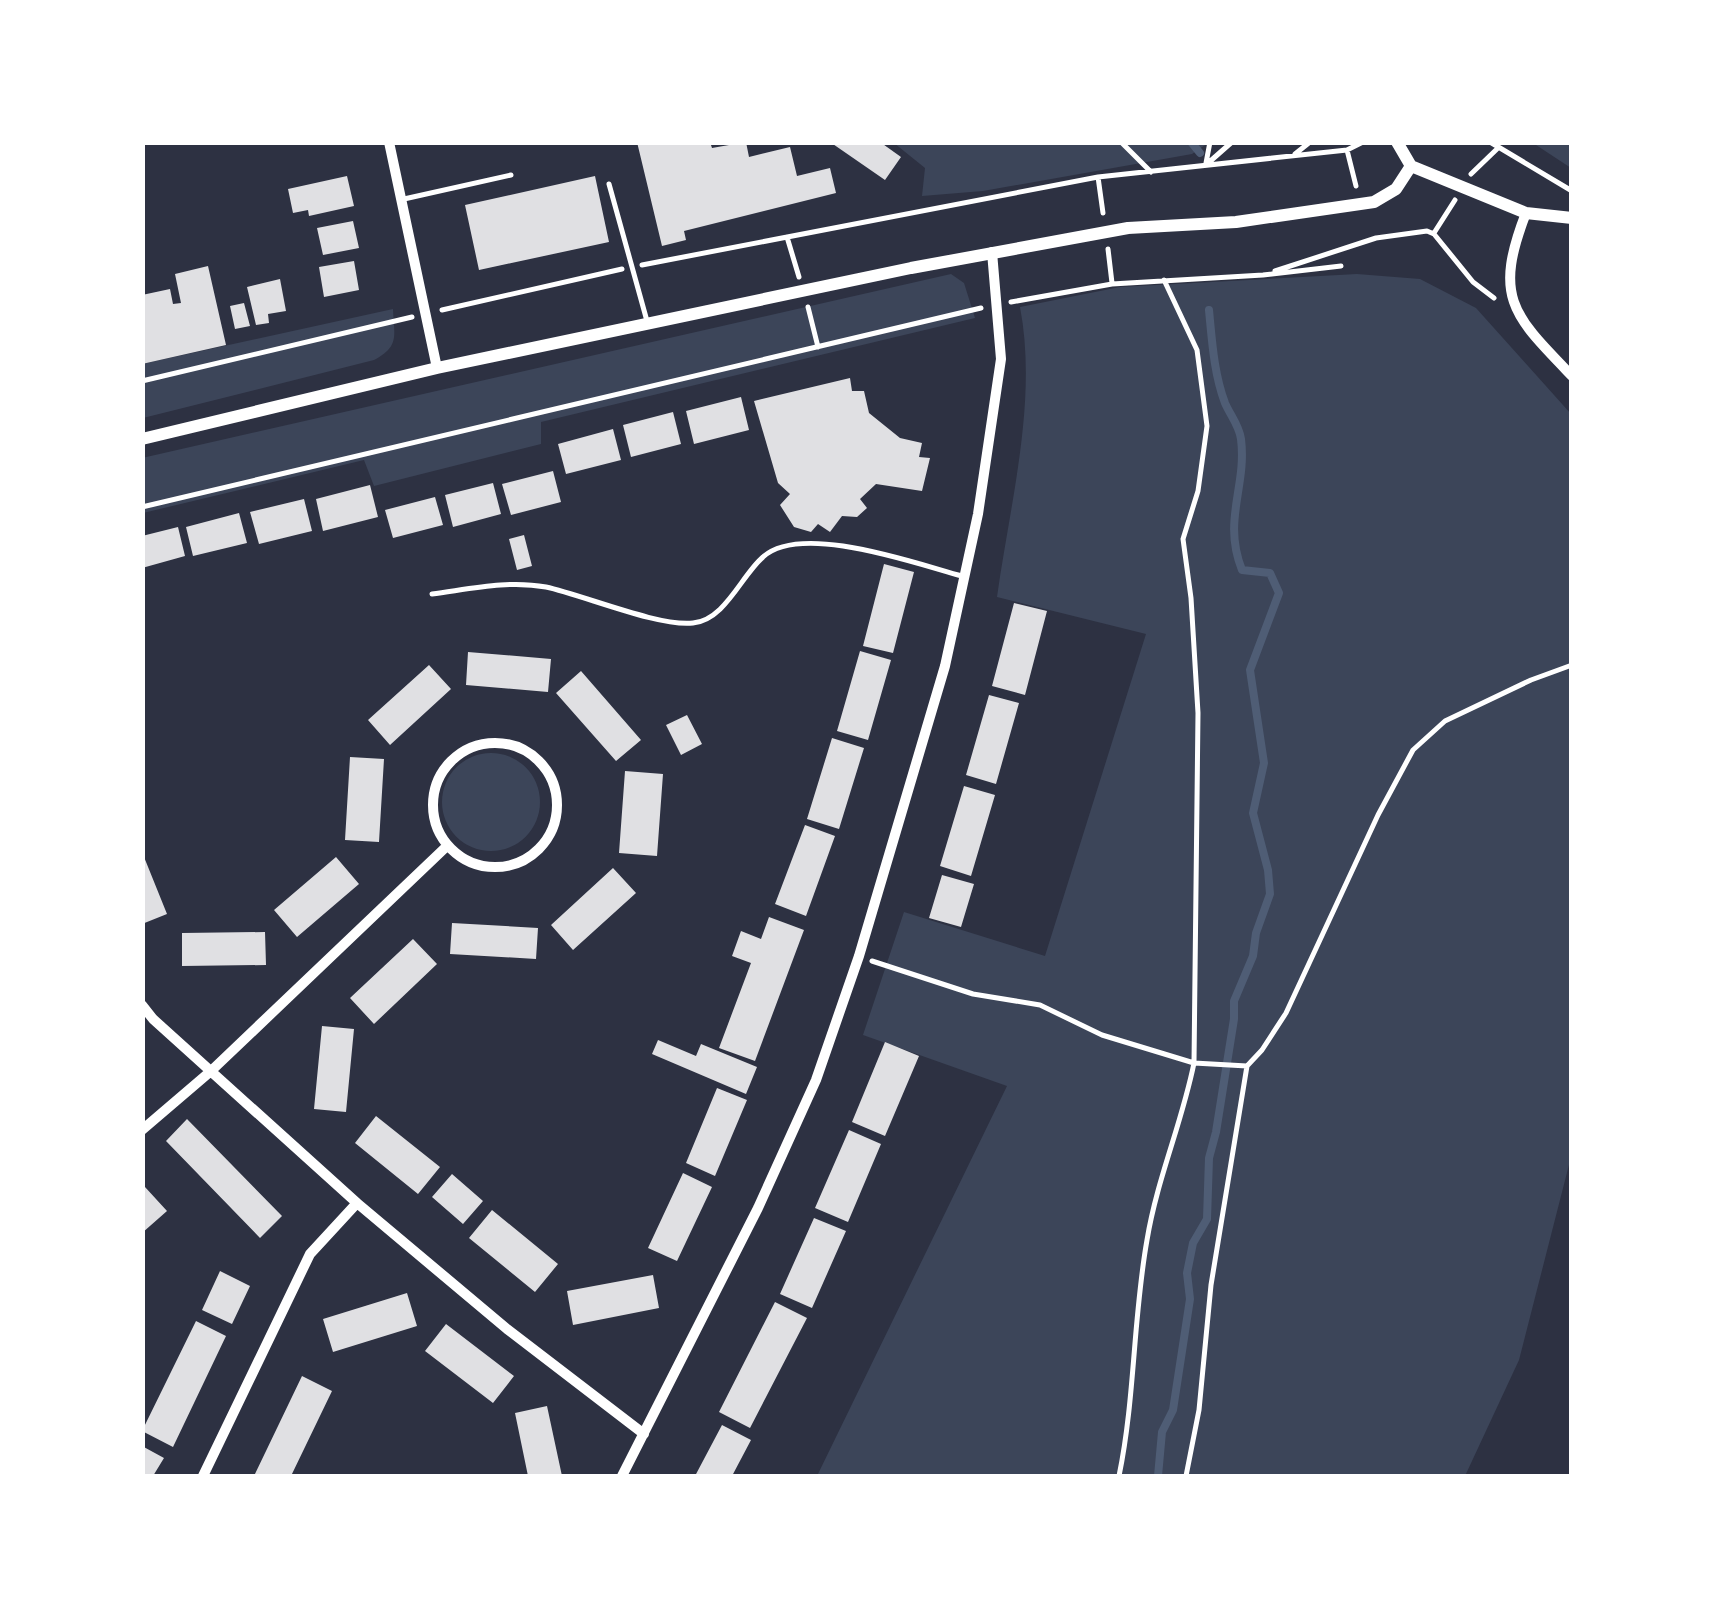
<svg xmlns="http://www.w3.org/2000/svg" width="1714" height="1619" viewBox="0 0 1714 1619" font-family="Overpass,sans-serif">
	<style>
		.green { fill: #3c4559 }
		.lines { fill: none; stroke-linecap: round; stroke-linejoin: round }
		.stream { stroke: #4f5d75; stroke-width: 8 }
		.building { fill: #e0e0e3 }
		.path { stroke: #fff; stroke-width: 5 }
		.service { stroke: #fff; stroke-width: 5 }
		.minor { stroke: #fff; stroke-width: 10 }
		.tertiary { stroke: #fff; stroke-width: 12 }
	</style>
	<rect width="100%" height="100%" fill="#2d3142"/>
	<path class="green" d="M894 143H1208L1192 154 983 191 922 196 925 168Z
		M1533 143H1571V168Z
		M951 274 964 283 975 318 541 422V444L374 486 364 460 143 513 142 458Z
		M1357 274 1420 279 1476 308 1571 414 1572 1153 1519 1360 1465 1476H817L1007 1086 863 1035 904 912 1045 956 1146 634 997 597C1010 503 1038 401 1020 307L1120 287Z
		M393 309C394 336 400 346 374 360L143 418 142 364Z
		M442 802a49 49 0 1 1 98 0a49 49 0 1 1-98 0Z"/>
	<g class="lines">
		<path class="stream" d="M1191 142 1200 153
			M1158 1476 1162 1432 1173 1410 1190 1299 1187 1273 1193 1243 1207 1219 1209 1158 1216 1132 1234 1019V1001L1253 956 1256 933 1270 894 1268 870 1253 813 1264 763 1250 670 1279 593 1270 573 1242 570C1222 520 1247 487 1241 439 1239 425 1230 415 1225 403 1214 374 1212 341 1209 310"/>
	</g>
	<path class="building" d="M637 142H710L712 148 746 142 749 157 790 147 797 176 830 168 836 193 684 231 686 240 662 246Z
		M830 142H880L901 157 885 180Z
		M347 176 354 206 309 216 308 210 293 213 288 189Z
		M595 176 609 242 479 270 465 205Z
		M353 221 359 248 323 255 317 228Z
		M354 261 359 290 324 297 319 267Z
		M208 266 226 345 142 364V295L170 289 173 304 181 303 175 274Z
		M280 279 286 311 268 314 269 323 256 325 247 287Z
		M244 303 250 326 235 329 230 306Z
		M850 378 852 391H864L869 413 900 438 922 443 919 457 930 458 922 491 876 484 860 499 867 508 857 517 842 516 830 532 818 524 811 532 794 527 780 505 790 494 778 483 754 401Z
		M741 397 749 430 694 444 686 411Z
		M673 412 681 444 631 457 623 425Z
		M613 429 621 460 566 474 558 444Z
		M553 471 561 502 511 515 502 484Z
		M493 483 501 514 453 527 445 495Z
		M370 485 378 517 323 531 316 499Z
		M435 497 443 525 393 538 385 510Z
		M304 499 312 531 259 544 250 512Z
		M239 513 247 543 193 556 186 527Z
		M178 527 185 556 142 568V536Z
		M524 535 532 566 517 570 509 539Z
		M884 564 914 572 893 653 863 646Z
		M1014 603 1047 611 1025 695 992 686Z
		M860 651 891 660 868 740 837 731Z
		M468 652 551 659 548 692 466 685Z
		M429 665 451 689 390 745 368 720Z
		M581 671 641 740 616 761 556 693Z
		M989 695 1019 703 996 784 966 775Z
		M687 715 702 744 681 755 666 725Z
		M832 738 864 748 839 829 807 819Z
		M350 757 384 759 379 842 345 840Z
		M625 771 663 774 657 856 619 853Z
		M964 786 995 795 971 876 940 866Z
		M805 825 835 836 806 916 775 904Z
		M142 852 167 914 142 924Z
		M336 857 359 884 297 937 274 910Z
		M613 868 636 893 573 950 551 925Z
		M942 875 974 884 961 927 929 918Z
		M769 917 804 930 755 1061 719 1048 751 963 732 956 741 931 761 939Z
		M452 923 538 928 536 959 450 954Z
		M265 932 266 965 182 966V933Z
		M413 939 437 964 374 1024 350 998Z
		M322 1026 354 1029 346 1112 314 1109Z
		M658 1040 696 1056 701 1044 757 1067 746 1094 652 1054Z
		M885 1042 919 1056 885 1136 852 1122Z
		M717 1088 747 1100 715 1176 686 1163Z
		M376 1116 440 1167 418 1194 355 1143Z
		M187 1119 282 1216 260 1238 166 1141Z
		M849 1130 881 1144 848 1222 815 1208Z
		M683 1173 712 1187 677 1261 648 1248Z
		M452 1174 483 1201 463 1224 432 1197Z
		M145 1187 167 1211 142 1233V1189Z
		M492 1210 558 1264 535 1292 469 1238Z
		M814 1218 846 1231 812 1308 780 1294Z
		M220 1271 250 1286 232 1324 202 1310Z
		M653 1275 659 1308 573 1325 567 1291Z
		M407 1293 417 1326 333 1352 323 1319Z
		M775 1302 807 1318 750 1428 719 1412Z
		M196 1321 226 1336 173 1447 142 1431Z
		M446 1324 514 1376 493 1403 425 1351Z
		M302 1376 332 1391 291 1476H254Z
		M547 1406 562 1476H528L515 1413Z
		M722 1425 751 1440 732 1476H695Z
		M142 1446 164 1458 153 1476H142Z"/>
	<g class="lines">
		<path class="path" d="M1121 142 1151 172
			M1490 142 1572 191
			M1347 150 1356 186
			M1295 154 1310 142
			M1206 163 1210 142
			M1207 164 1232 142
			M1471 174 1498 148
			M1098 177 1103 213
			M1434 233 1455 200
			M787 237 799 277
			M1108 249 1112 283
			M642 265 1098 177 1347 150 1363 142
			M1275 271 1376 238 1427 231 1434 234 1473 282 1494 298
			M1011 302 1112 284 1263 275 1341 266
			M808 307 818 347
			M442 310 622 269
			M142 381 412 317
			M142 507 981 308
			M872 961 973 994 1040 1005 1102 1035 1194 1063 1247 1066
			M1119 1476C1135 1399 1133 1318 1147 1240 1157 1179 1182 1123 1194 1063L1198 713 1191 598 1183 539 1198 491 1207 426 1197 350 1164 280
			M1186 1476 1199 1410 1211 1285 1247 1066 1262 1050 1286 1013 1378 815 1413 750 1445 721 1531 680 1572 665"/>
		<path class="service" d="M609 184 647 321
			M404 199 511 175
			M432 594C470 589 508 580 546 587 583 595 659 627 693 623 725 620 741 576 763 557 801 522 917 564 962 576"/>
		<path class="minor" d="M389 142 437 368
			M1526 213C1493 298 1513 315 1572 376
			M433 805a62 62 0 1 1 124 0a62 62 0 1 1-124 0Z
			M142 1005 153 1019 357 1203 507 1329 644 1434
			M142 1130 211 1071 447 846
			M203 1476 310 1254 357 1203
			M622 1476 758 1208 816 1080 859 956 945 666 978 514 1001 359 992 252"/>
		<path class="tertiary" d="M1397 142 1411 166 1526 213 1572 218
			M142 439 437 368 911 268 1128 228 1236 222 1374 202 1396 189 1411 166"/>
	</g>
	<rect width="1714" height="1619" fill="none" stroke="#ffffff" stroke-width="290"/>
</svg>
